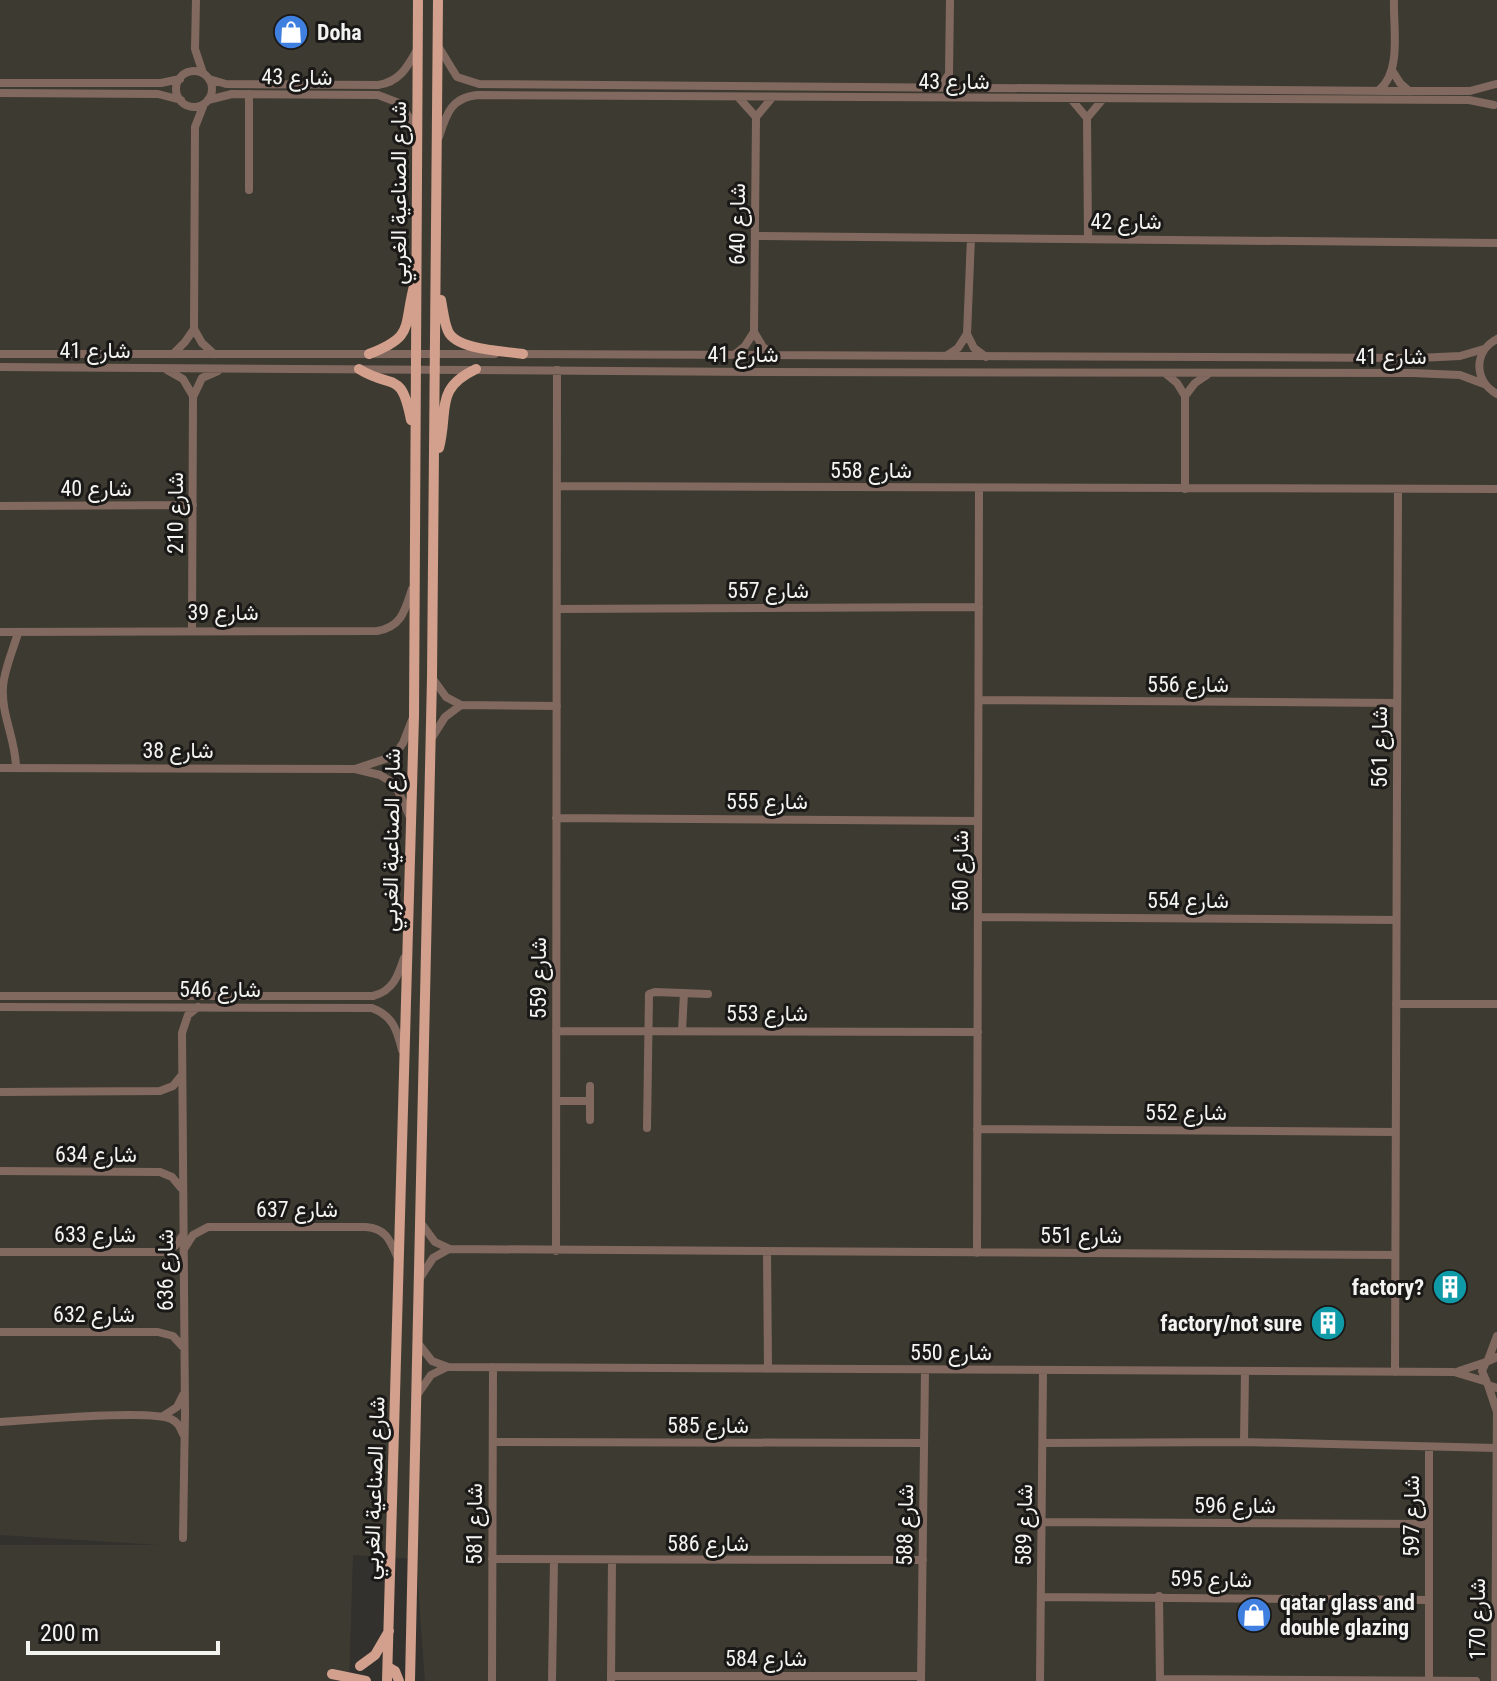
<svg xmlns="http://www.w3.org/2000/svg" width="1497" height="1681" viewBox="0 0 1497 1681" font-family="'Roboto Condensed',Vazirmatn,sans-serif">
	<style>
		.built { fill: #3d3b31 }
		.lines { fill: none; stroke-linecap: round; stroke-linejoin: round }
		.minor { stroke: #826960; stroke-width: 8 }
		.major { stroke: #d2a08d; stroke-width: 10 }
		.labels { text-anchor: middle; dominant-baseline: central; stroke-width: 6; stroke-linejoin: round; paint-order: stroke }
		.poi-label { font-size: 22px; font-weight: bold; fill: #f3f3f0; stroke: #1a1917; text-anchor: start }
		.street-label { font-size: 22px; fill: #f3f3f0; stroke: #1a1917 }
	</style>
	<rect width="100%" height="100%" fill="#32312e"/>
	<path class="built" d="M0 0H1497V1681H425L416 1559 353 1555 349 1681H0V1545H159L0 1535Z"/>
	<g class="lines">
		<path class="minor" d="M196 0 195 49 203 73
			M438 46 457 77 479 84 1393 91H1470L1496 84
			M176 89a18 18 0 1 1 36 0a18 18 0 1 1-36 0Z
			M1393 72 1400 83 1409 91
			M209 79 226 84 378 85C399 82 407 68 417 50
			M0 83H161L180 79
			M940 87 949 74 950 0
			M1379 90C1402 71 1393 28 1394 0
			M0 93 158 94 181 100
			M739 98 756 117
			M771 99 756 117 754 332 763 347 774 355
			M1071 99 1087 118
			M208 100 232 94 378 95 399 103 416 127
			M204 104 195 127 194 329 202 343 214 354
			M439 137C446 115 451 97 478 95L1469 100 1494 105
			M249 190V94
			M755 236 1497 243
			M971 238 967 334 974 348 986 357
			M1088 239 1087 118 1103 99
			M1497 339C1473 352 1474 381 1497 394
			M0 354H495
			M173 354 185 342 194 329
			M517 354 1418 358 1460 356 1484 349
			M734 355 745 346 754 332
			M946 356 958 348 967 334
			M0 367 758 372 1413 373 1460 375 1484 384
			M167 370 183 379 193 396
			M1166 374 1177 383 1185 396V489
			M1185 396 1195 383 1207 375
			M557 486 1497 489
			M0 506 193 505
			M557 609 979 607
			M192 629 193 397 202 378 218 371
			M0 632 377 631C402 627 405 610 412 589
			M433 679 446 697 461 705 557 706
			M979 700 1397 703
			M433 736 445 717 461 705
			M0 768 355 769 380 775 395 784 410 817
			M16 768C16 740 1 715 3 687 4 670 13 650 18 633
			M355 769 394 756 403 743 412 720
			M556 818 978 821
			M979 917 1396 920
			M0 996H373C393 991 398 976 404 958
			M1396 1004H1497
			M0 1007 372 1008C393 1016 397 1030 402 1050
			M556 1031 978 1032
			M682 1031 684 993
			M0 1092 160 1091 173 1086 181 1076
			M556 1101H590
			M590 1120V1086
			M647 1128 649 994 655 992 708 994
			M977 1129 1395 1132
			M0 1171 160 1172 172 1177 181 1188
			M421 1223 435 1242 450 1249 1395 1255
			M184 1249 193 1235 208 1227H366C385 1228 390 1240 397 1256
			M556 1251 557 370
			M0 1252H163L175 1246 183 1235
			M767 1252 768 1369
			M977 1253 979 489
			M420 1278 433 1258 449 1249
			M0 1332H158L173 1336 183 1347
			M417 1342 432 1361 448 1367 1454 1372 1484 1381
			M1497 1357 1486 1362 1482 1371 1488 1385 1497 1388
			M1488 1360 1497 1336
			M1459 1371 1486 1362
			M1395 1372 1398 489
			M1488 1385 1497 1412 1495 1681
			M417 1395 431 1375 447 1367
			M163 1416 177 1407 183 1395
			M0 1422C30 1420 151 1409 171 1419 178 1422 180 1427 183 1434
			M493 1442 924 1443
			M1244 1442 1245 1371
			M1043 1443 1244 1442 1496 1448
			M1042 1522 1428 1524
			M183 1538 185 1413 182 1033 188 1015 198 1007
			M492 1559 923 1560
			M1159 1596 1160 1681
			M1041 1597 1428 1600
			M611 1676H921
			M1160 1679 1476 1681
			M611 1680 612 1561
			M1429 1680V1448
			M492 1681 493 1367
			M552 1681 554 1560
			M921 1681 925 1370
			M1040 1681 1043 1370"/>
		<path class="major" d="M441 300C443 310 444 322 448 331 456 350 504 351 523 354
			M369 354C415 336 403 328 414 286
			M359 369C393 390 401 369 411 420
			M439 448C449 409 434 389 476 369
			M360 1666 375 1655 389 1631
			M388 1667 395 1671 399 1681
			M332 1674 366 1681
			M387 1681 414 716 418 0
			M410 1681 432 677 438 0"/>
	</g>
	<defs>
		<g id="shop-disc" transform="scale(1.8)"><circle r="9.5" fill="#3f7fe0" stroke="#1a1917"/><path d="M-5-2.5h2.3a2.7 3.5 0 0 1 5.4 0H5L5.5 6h-11ZM-1.5-2.5h3a1.5 2.3 0 0 0-3 0Z" fill="#fff"/></g>
		<g id="building-disc" transform="scale(1.8)"><circle r="9.5" fill="#0f9aa8" stroke="#1a1917"/><path d="M-4-6H4V6H1V3H-1V6H-4ZM-2.5-4.3h1.7v1.8h-1.7ZM.8-4.3h1.7v1.8H.8ZM-2.5-1h1.7V.8h-1.7ZM.8-1h1.7V.8H.8Z" fill="#fff"/></g>
	</defs>
	<g fill-rule="evenodd">
		<use href="#shop-disc" x="291" y="32"/>
		<use href="#building-disc" x="1450" y="1287"/>
		<use href="#building-disc" x="1328" y="1323"/>
		<use href="#shop-disc" x="1254" y="1615"/>
	</g>
	<g class="labels">
		<g class="poi-label">
			<text x="317" y="32">Doha</text>
			<text x="1424" y="1287" text-anchor="end">factory?</text>
			<text x="1302" y="1323" text-anchor="end">factory/not sure</text>
			<text x="1280" y="1602">qatar glass and<tspan x="1280" dy="25">double glazing</tspan></text>
		</g>
		<g class="street-label">
			<text transform="translate(297 77) rotate(1)">شارع 43</text>
			<text x="954" y="81">شارع 43</text>
			<text transform="translate(398 193) rotate(-90)">شارع الصناعية الغربي</text>
			<text x="1126" y="221">شارع 42</text>
			<text transform="translate(737 224) rotate(-90)">شارع 640</text>
			<text x="95" y="350">شارع 41</text>
			<text x="743" y="354">شارع 41</text>
			<text x="1391" y="356">شارع 41</text>
			<text x="871" y="470">شارع 558</text>
			<text x="96" y="488">شارع 40</text>
			<text transform="translate(175 513) rotate(-90)">شارع 210</text>
			<text x="768" y="590">شارع 557</text>
			<text x="223" y="612">شارع 39</text>
			<text x="1188" y="684">شارع 556</text>
			<text transform="translate(1379 747) rotate(-90)">شارع 561</text>
			<text x="178" y="750">شارع 38</text>
			<text x="767" y="801">شارع 555</text>
			<text transform="translate(391 840) rotate(-89)">شارع الصناعية الغربي</text>
			<text transform="translate(960 871) rotate(-90)">شارع 560</text>
			<text x="1188" y="900">شارع 554</text>
			<text transform="translate(538 978) rotate(-90)">شارع 559</text>
			<text x="220" y="989">شارع 546</text>
			<text x="767" y="1013">شارع 553</text>
			<text x="1186" y="1112">شارع 552</text>
			<text x="96" y="1154">شارع 634</text>
			<text x="297" y="1209">شارع 637</text>
			<text x="95" y="1234">شارع 633</text>
			<text x="1081" y="1235">شارع 551</text>
			<text transform="translate(165 1270) rotate(-90)">شارع 636</text>
			<text x="94" y="1314">شارع 632</text>
			<text x="951" y="1352">شارع 550</text>
			<text x="708" y="1425">شارع 585</text>
			<text transform="translate(374 1488) rotate(-88)">شارع الصناعية الغربي</text>
			<text x="1235" y="1505">شارع 596</text>
			<text transform="translate(1411 1516) rotate(-90)">شارع 597</text>
			<text transform="translate(474 1524) rotate(-90)">شارع 581</text>
			<text transform="translate(905 1525) rotate(-89)">شارع 588</text>
			<text transform="translate(1024 1525) rotate(-89)">شارع 589</text>
			<text x="708" y="1543">شارع 586</text>
			<text transform="translate(1211 1579) rotate(1)">شارع 595</text>
			<text transform="translate(1477 1619) rotate(-90)">شارع 170</text>
			<text x="766" y="1658">شارع 584</text>
		</g>
	</g>
	<path d="M28 1641v12h190v-12" fill="none" stroke="#f3f3f0" stroke-width="4"/>
	<text x="40" y="1641" font-size="24" fill="#f3f3f0" stroke="#1a1917" stroke-width="6" paint-order="stroke">200 m</text>
</svg>
